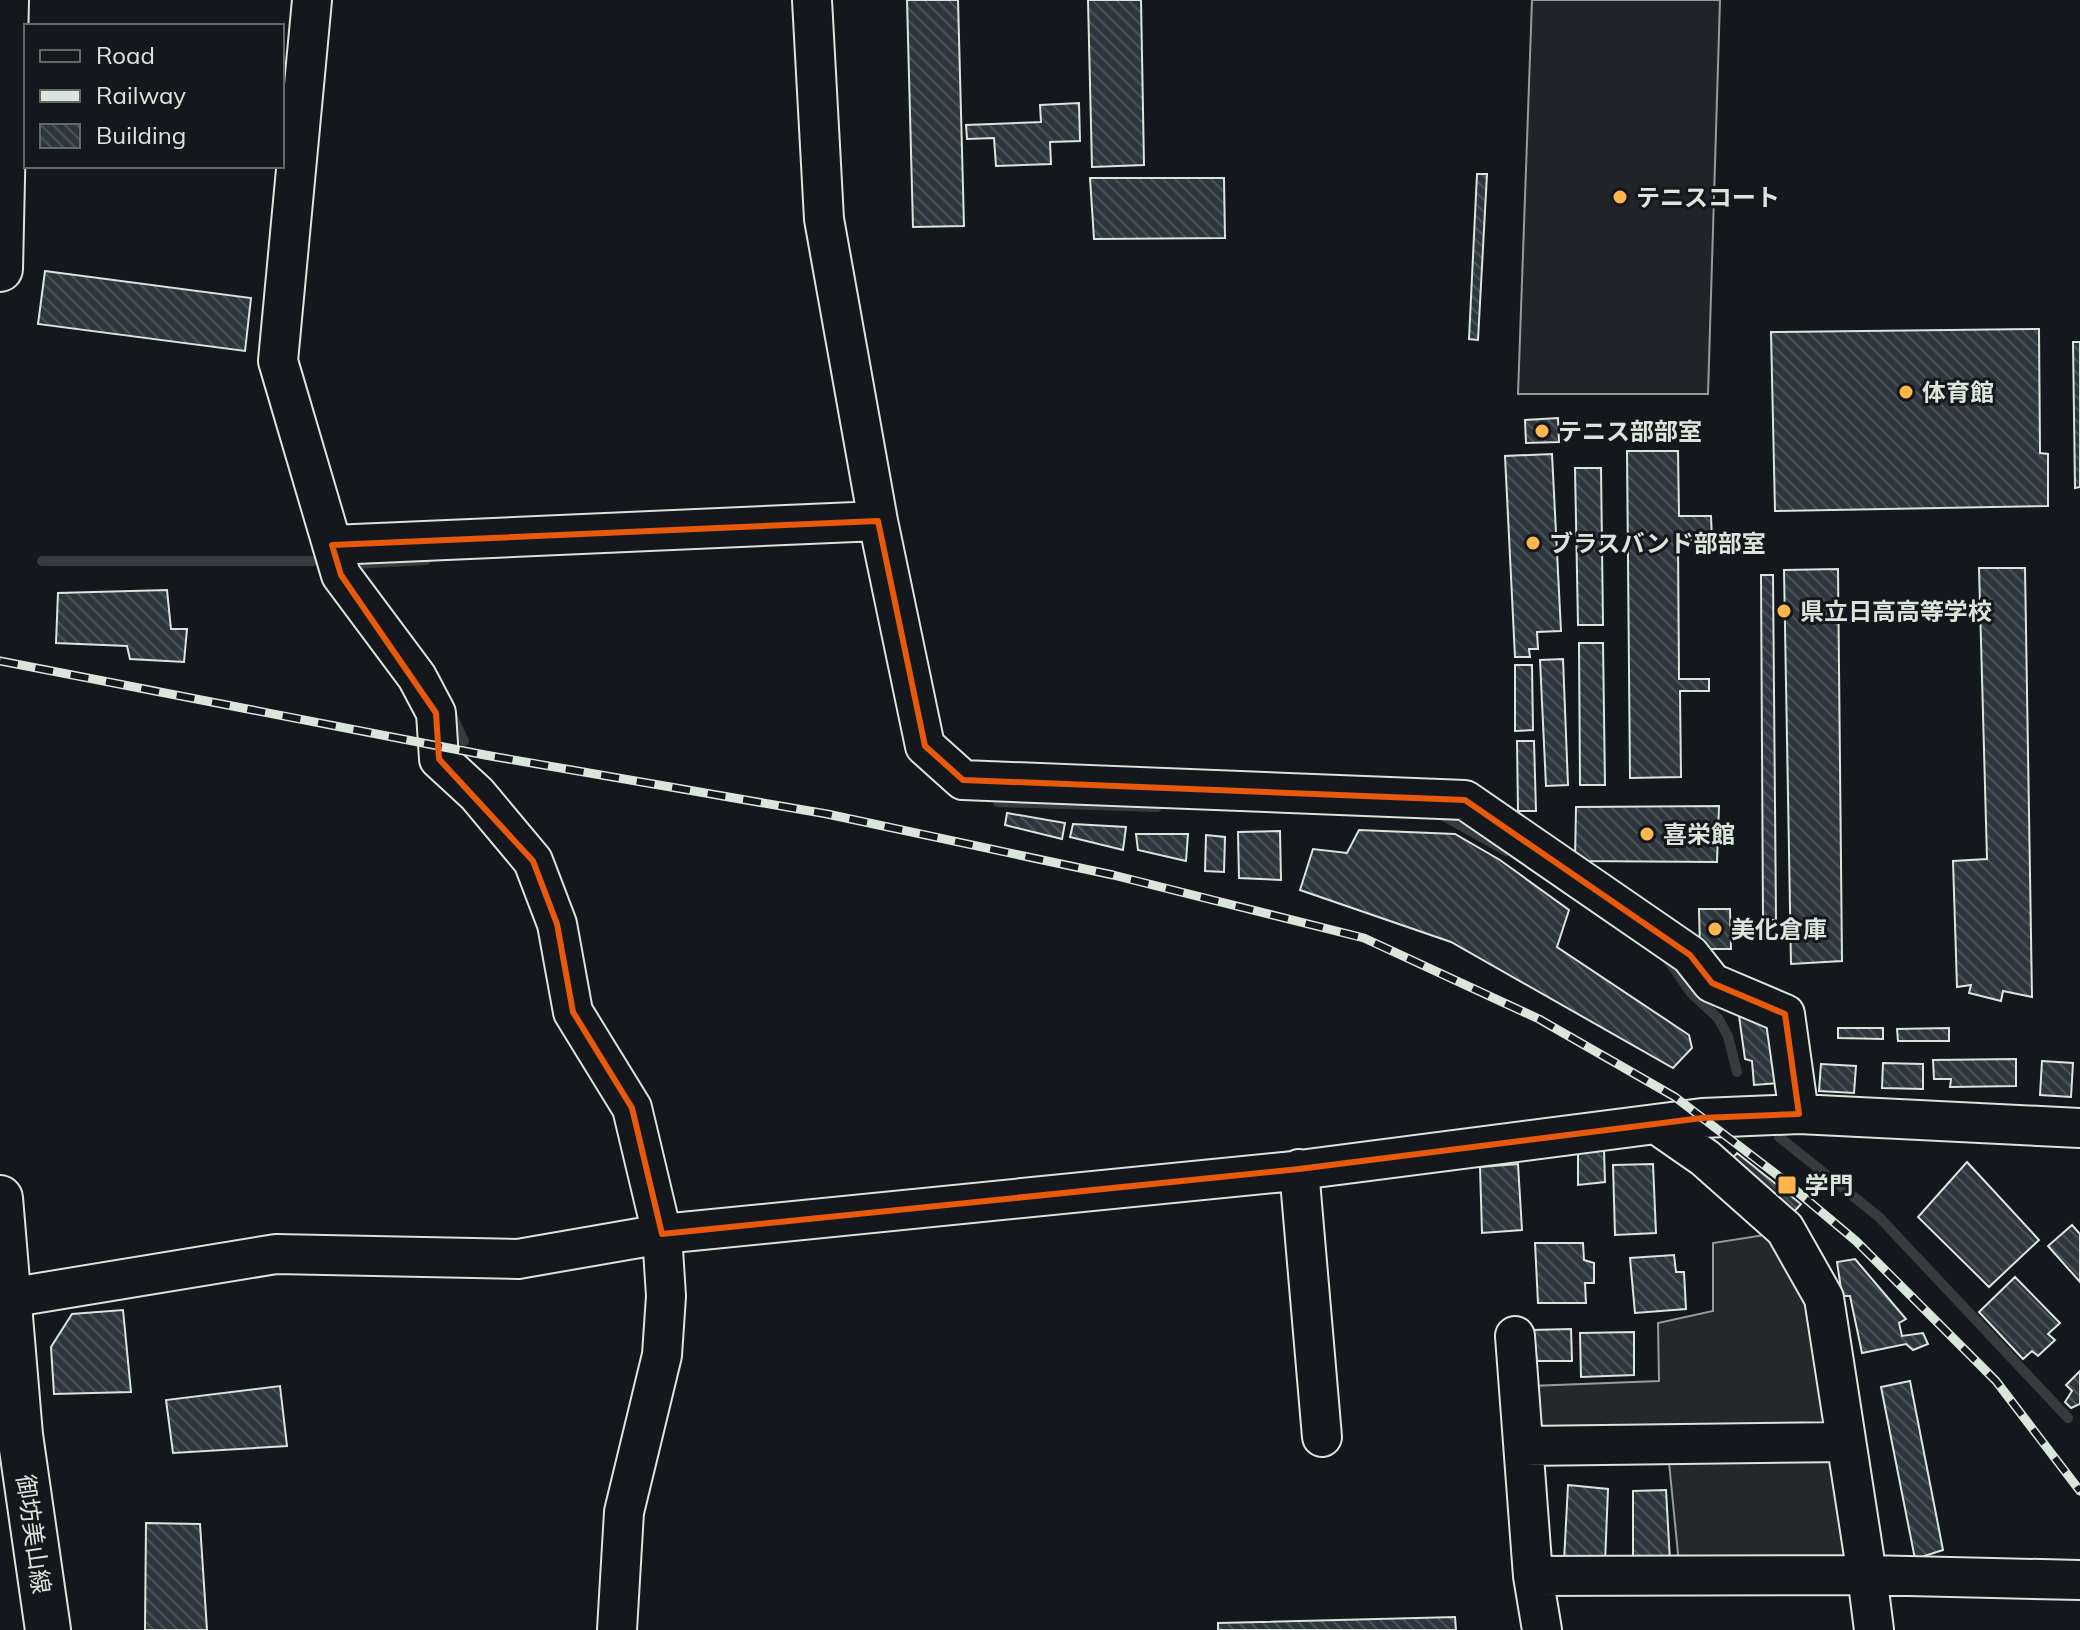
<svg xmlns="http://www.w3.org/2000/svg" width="2080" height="1630" viewBox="0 0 2080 1630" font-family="Mulish,'Noto Sans JP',sans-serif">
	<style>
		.pitch { fill: #202428; stroke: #939e99; stroke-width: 2 }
		.parking { fill: #24282b; stroke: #939e99; stroke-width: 2 }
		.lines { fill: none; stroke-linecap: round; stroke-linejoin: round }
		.stream { stroke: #363b3e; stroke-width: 10 }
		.building { fill: url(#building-back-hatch); stroke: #d8e6dc; stroke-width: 2 }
		.minor-casing { stroke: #d8e6dc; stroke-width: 42 }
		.major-casing { stroke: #d8e6dc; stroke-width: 48 }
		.minor { stroke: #14181c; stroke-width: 38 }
		.major { stroke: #14181c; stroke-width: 44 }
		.rail-casing { stroke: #d8e6dc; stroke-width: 9 }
		.rail { stroke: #14181c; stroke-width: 6; stroke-dasharray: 18; stroke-linecap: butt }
		.marked { fill: none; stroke: #e8590c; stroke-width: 6; stroke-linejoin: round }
		.poi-dot { fill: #ffb74d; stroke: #14181c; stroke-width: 3 }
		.labels { text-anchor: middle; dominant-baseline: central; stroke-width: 6; stroke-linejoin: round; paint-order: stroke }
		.poi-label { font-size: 24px; font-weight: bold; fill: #d8e6dc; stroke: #14181c; text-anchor: start }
		.street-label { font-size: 24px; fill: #d8e6dc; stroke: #14181c }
	</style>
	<defs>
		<pattern id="building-back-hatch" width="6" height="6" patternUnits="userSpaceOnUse" patternTransform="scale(2)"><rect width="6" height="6" fill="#2c363c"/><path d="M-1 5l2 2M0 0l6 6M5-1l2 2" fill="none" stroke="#4a5358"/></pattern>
	</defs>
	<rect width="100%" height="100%" fill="#14181c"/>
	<path class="pitch" d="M1532 0H1720L1708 394H1518Z"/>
	<path class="parking" d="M1777 1233 1814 1291 1838 1434 1530 1437V1386L1659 1381 1658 1323 1713 1311V1243Z
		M1838 1448 1854 1563 1679 1564 1668 1452Z"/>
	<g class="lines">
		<path class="stream" d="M42 561H313
			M355 564 426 560
			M451 713 464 741
			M998 802 1157 807
			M1440 814 1506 851
			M1666 957 1691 993 1718 1018 1728 1036 1737 1072
			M1779 1137 1879 1217 2068 1418"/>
	</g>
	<path class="building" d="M907 0H958L964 226 913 227Z
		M1088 0H1141L1144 165 1092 167Z
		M1079 103 1080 141 1050 142 1051 164 996 166 994 138 967 139 966 125 1041 122 1040 105Z
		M1477 174H1487L1478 340 1469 339Z
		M1090 178H1224L1225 238 1094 239Z
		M45 271 251 298 245 351 38 324Z
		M2039 329 2040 453 2048 454V506L1775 511 1771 332Z
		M2073 342H2080V487L2075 488Z
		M1558 418 1559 442 1526 443 1525 420Z
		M1627 451H1678L1679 516H1711L1712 540H1678L1679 679H1709V691H1680L1681 777 1630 778Z
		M1552 454 1561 631 1537 632 1538 649H1529L1530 657H1515L1505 456Z
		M1575 468H1601L1603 625H1578Z
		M1979 568H2025L2032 997 2003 991 2001 1001 1969 993 1971 985 1957 987 1953 861 1987 859Z
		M1838 569 1842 961 1791 964 1784 570Z
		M1761 575H1773L1776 920H1763Z
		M167 590 171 629H187L184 662 130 659 127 646 56 643 58 593Z
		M1579 643H1603L1605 785H1580Z
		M1563 659 1568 785 1546 786 1540 660Z
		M1515 665H1532L1533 730 1515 731Z
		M1517 741H1534L1536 811H1518Z
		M1719 806 1717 862 1575 861 1576 807Z
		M1007 813 1065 823 1062 839 1005 825Z
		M1073 824 1126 827 1123 850 1070 837Z
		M1359 830 1455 834 1500 860 1569 910 1557 947 1689 1035 1692 1048 1673 1068 1451 942 1300 890 1313 849 1347 853Z
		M1280 831 1281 880 1239 878 1238 832Z
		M1136 834H1188L1186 861 1138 850Z
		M1206 835 1225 837 1224 872 1205 871Z
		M1699 909H1730L1731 949H1700Z
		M1759 1014 1773 1027 1779 1083 1754 1085 1752 1061 1745 1059 1739 1016Z
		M1838 1028H1883V1039L1838 1038Z
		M1949 1028V1041H1898L1897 1029Z
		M2016 1059V1086L1950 1087 1951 1079H1934L1933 1060Z
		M2042 1061 2073 1063 2071 1097 2040 1095Z
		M1883 1063 1923 1064V1089L1882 1088Z
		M1821 1064 1856 1066 1854 1093 1819 1091Z
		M1604 1150 1605 1182 1578 1185V1152Z
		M1737 1153 1801 1204 1793 1213 1729 1162Z
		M1967 1162 2039 1240 1989 1287 1918 1217Z
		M1518 1164 1522 1230 1482 1233 1480 1167Z
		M1653 1164 1656 1233 1615 1235 1613 1165Z
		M2072 1225 2080 1234V1282L2048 1246Z
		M1535 1243H1583L1584 1260 1594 1263V1283H1585L1586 1303H1538Z
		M1674 1255 1676 1272H1684L1686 1309 1635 1313 1630 1258Z
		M1855 1259 1906 1319 1899 1323 1902 1336 1923 1333 1928 1344 1913 1350 1906 1344 1862 1353 1850 1296H1842L1837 1262Z
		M2015 1277 2060 1323 2048 1334 2055 1340 2038 1356 2032 1351 2023 1359 1979 1312Z
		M123 1310 131 1392 54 1394 51 1347 72 1314Z
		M1571 1329 1572 1361H1532L1531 1330Z
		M1634 1332V1375L1581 1377 1580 1333Z
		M2080 1371V1404L2071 1408 2065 1402 2072 1391 2066 1385Z
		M1910 1381 1943 1550 1915 1559 1881 1387Z
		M280 1386 287 1446 173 1453 166 1400Z
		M1568 1485 1608 1489 1605 1563 1564 1561Z
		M1666 1490 1670 1561 1633 1559V1491Z
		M146 1523 200 1524 207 1630H145Z
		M1455 1617 1456 1630H1218V1623Z"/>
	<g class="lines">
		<g class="minor-casing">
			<path id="minor" d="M312 0 278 361 341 575 417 677 436 713 439 759 477 794 533 861 557 924 573 1012 632 1108 662 1234 666 1296 662 1355 624 1512 617 1630
				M812 0 824 219 878 521 925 746 963 780 1465 800 1690 955 1712 983 1785 1014 1799 1114
				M332 545 878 521
				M1299 1169 1322 1437
				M8 1298 276 1254 518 1259 662 1234 1284 1172 1702 1118 1799 1114 2080 1128
				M1515 1336 1533 1576 1542 1630
				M1524 1446 1846 1442
				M1533 1576 1867 1575 1824 1298 1785 1229 1705 1158 1656 1124
				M1874 1630 1867 1575 2080 1580"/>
		</g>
		<g class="major-casing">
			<path id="major" d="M0 269 6 0
				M0 1198 20 1435 48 1630"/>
		</g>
		<use href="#minor" class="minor"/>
		<use href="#major" class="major"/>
		<g class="rail-casing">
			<path id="rail" d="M0 661 485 755 827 814 1113 875 1364 938 1539 1019 1675 1097 1781 1178 1856 1241 1996 1381 2080 1491"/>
		</g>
		<use href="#rail" class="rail"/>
	</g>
	<path class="marked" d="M878 521 925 746 963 780 1465 800 1690 955 1712 983 1785 1014 1799 1114 1702 1118 1299 1169 662 1234 632 1108 573 1012 557 924 533 861 439 759 436 713 341 575 332 545Z"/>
	<g class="poi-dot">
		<circle cx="1620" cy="197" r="8"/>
		<circle cx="1906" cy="392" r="8"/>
		<circle cx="1542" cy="431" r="8"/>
		<circle cx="1533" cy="543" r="8"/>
		<circle cx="1784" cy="611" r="8"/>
		<circle cx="1647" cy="834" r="8"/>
		<circle cx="1715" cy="929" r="8"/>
		<rect x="1777" y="1175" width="20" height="20" rx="4"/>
	</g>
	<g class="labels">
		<g class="poi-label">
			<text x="1636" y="197">テニスコート</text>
			<text x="1922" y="392">体育館</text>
			<text x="1558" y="431">テニス部部室</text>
			<text x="1549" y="543">ブラスバンド部部室</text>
			<text x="1800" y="611">県立日高高等学校</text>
			<text x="1663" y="834">喜栄館</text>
			<text x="1731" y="929">美化倉庫</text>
			<text x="1805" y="1185">学門</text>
		</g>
		<g class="street-label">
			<text transform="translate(34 1534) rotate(82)">御坊美山線</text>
		</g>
	</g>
	<rect x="24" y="24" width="260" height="144" fill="#14181c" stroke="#626a69" stroke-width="2"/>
	<rect x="40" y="50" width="40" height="12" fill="#14181c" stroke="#626a69" stroke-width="2"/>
	<text x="96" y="64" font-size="24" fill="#d8e6dc">Road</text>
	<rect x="40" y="90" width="40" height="12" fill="#d8e6dc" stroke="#626a69" stroke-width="2"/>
	<text x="96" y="104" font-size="24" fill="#d8e6dc">Railway</text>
	<rect x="40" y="124" width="40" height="24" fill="url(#building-back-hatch)" stroke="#626a69" stroke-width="2"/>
	<text x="96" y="144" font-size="24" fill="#d8e6dc">Building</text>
</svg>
